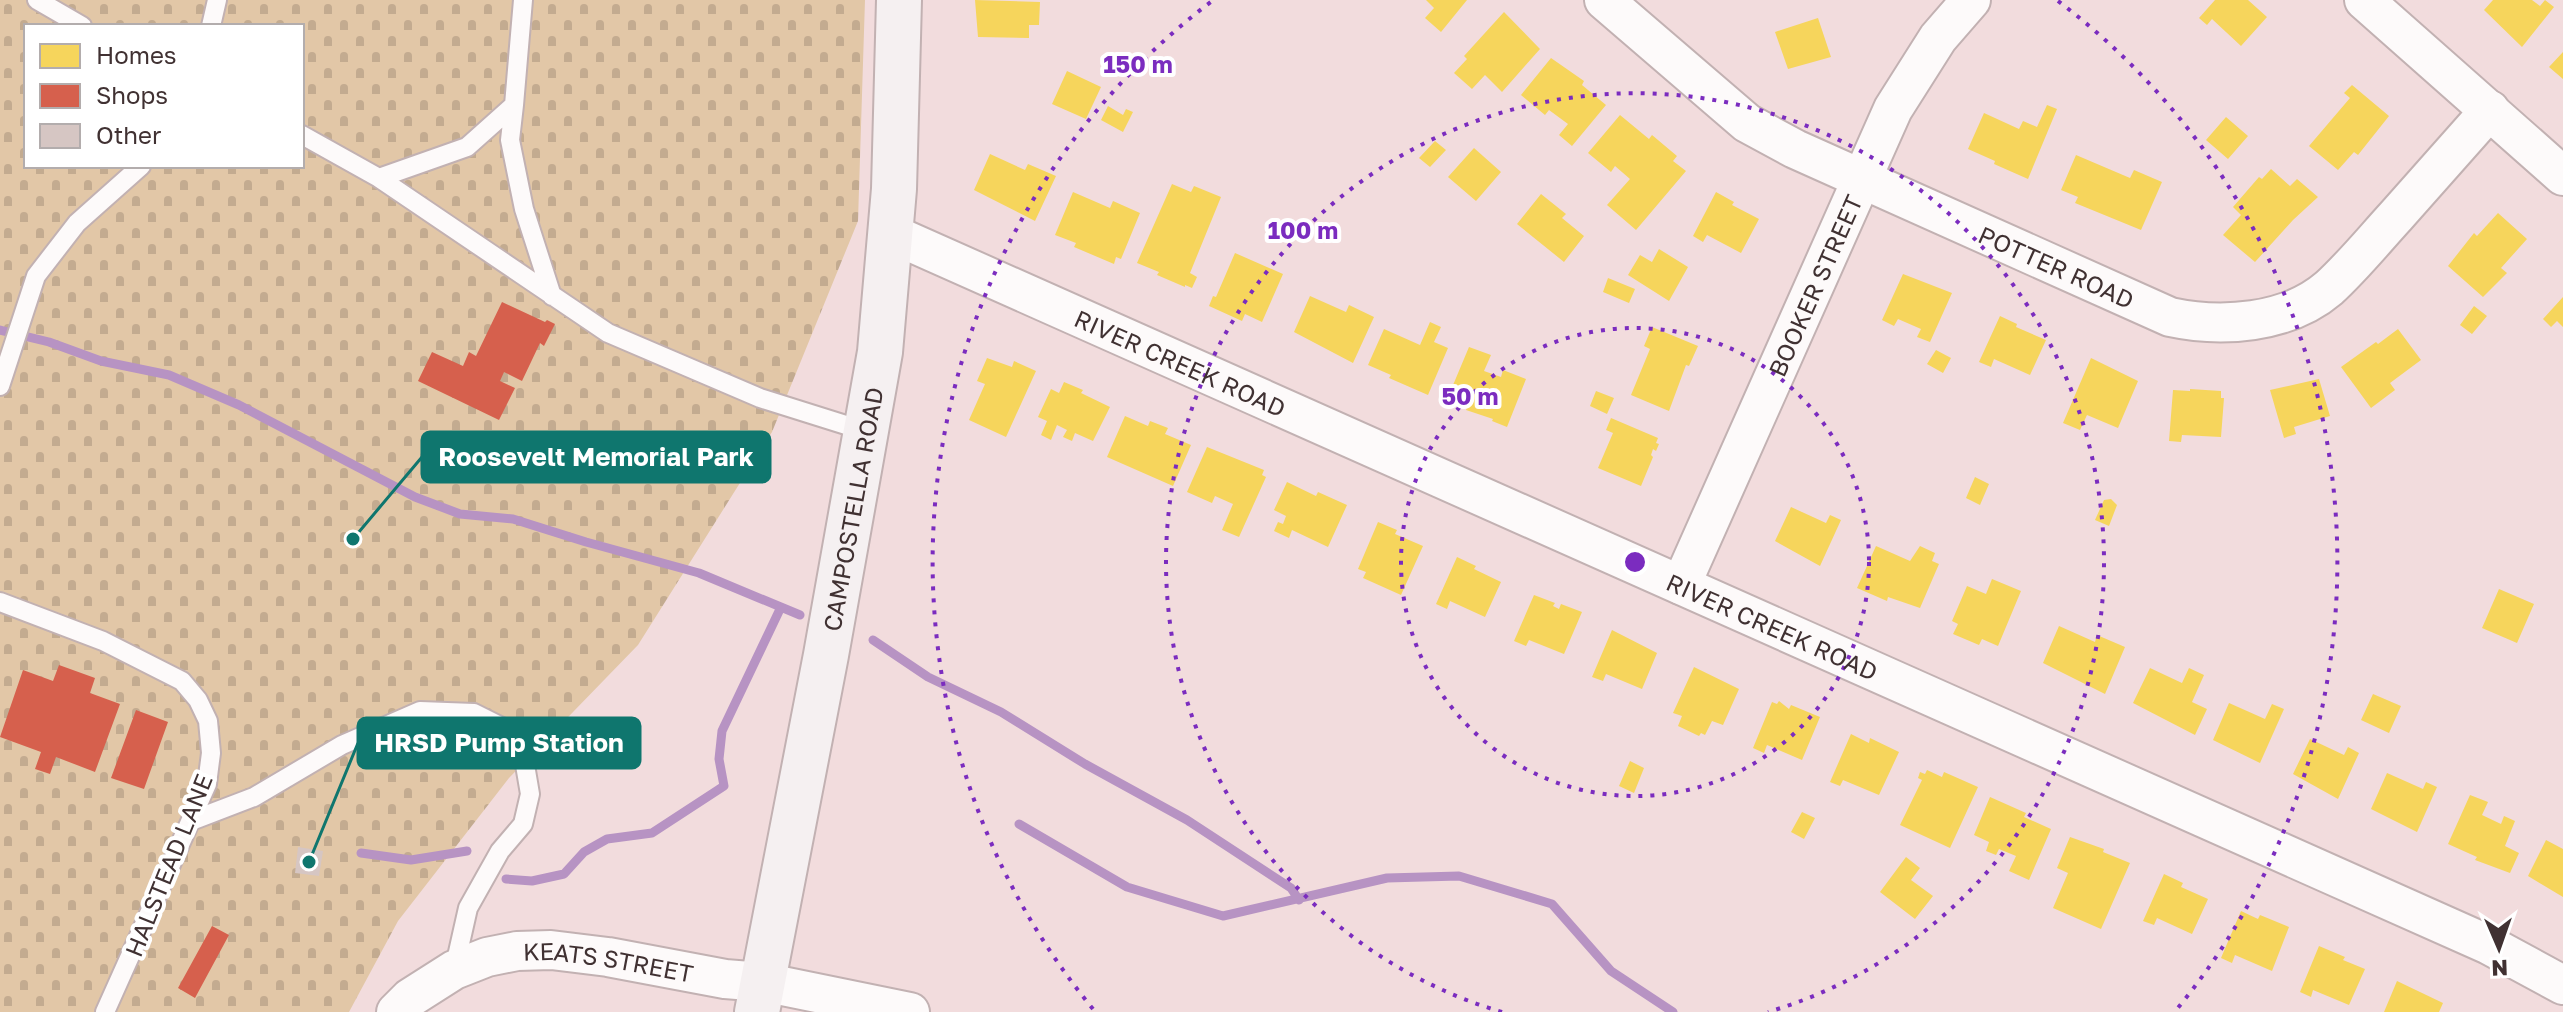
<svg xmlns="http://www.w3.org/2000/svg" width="2563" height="1012" viewBox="0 0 2563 1012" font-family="'Golos Text',sans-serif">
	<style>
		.cemetery { fill: url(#cemetery-stones); fill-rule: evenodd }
		.homes { fill: #f6d55c }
		.shops { fill: #d6604d }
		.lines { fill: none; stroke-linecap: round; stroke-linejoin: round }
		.stream { stroke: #b793c3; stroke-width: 9 }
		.building { fill: #d6c6c3 }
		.service-casing { stroke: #c2b1b2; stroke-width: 22 }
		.minor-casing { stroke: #c2b1b2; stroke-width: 42 }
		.secondary-casing { stroke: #c2b1b2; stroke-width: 48 }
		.service { stroke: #fdfafa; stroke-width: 18 }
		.minor { stroke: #fdfafa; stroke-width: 38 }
		.secondary { stroke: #f5f0f1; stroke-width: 44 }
		.ring { fill: none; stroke: #7b2cbf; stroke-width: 4; stroke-dasharray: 4 8 }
		.labels { text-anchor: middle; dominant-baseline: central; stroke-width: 8; stroke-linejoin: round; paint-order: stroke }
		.street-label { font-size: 24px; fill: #403132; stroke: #fff }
		.centre { fill: #7b2cbf; stroke: #fff; stroke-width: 4 }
		.ring-label { font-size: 24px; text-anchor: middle; font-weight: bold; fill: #7b2cbf; stroke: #fff; stroke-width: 8; stroke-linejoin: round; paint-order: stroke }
		.leader { fill: none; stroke: #0f766e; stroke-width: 3 }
		.callout-dot { fill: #0f766e; stroke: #fff; stroke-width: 3 }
		.callout { fill: #0f766e; stroke: #0f766e; stroke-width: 3 }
		.callout-label { font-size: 26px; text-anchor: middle; font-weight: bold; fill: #fff }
	</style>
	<defs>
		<pattern id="cemetery-stones" width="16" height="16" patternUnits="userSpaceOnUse" patternTransform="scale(2)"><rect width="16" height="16" fill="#e2c7a7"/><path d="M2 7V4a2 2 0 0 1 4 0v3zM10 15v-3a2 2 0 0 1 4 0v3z" fill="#c3ab90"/></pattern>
	</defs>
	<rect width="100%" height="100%" fill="#f2dcdd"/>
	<path class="cemetery" d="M0 0H865L858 221 772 432 638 645 509 778 398 921 349 1012H0ZM26 26H302V166H26Z"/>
	<path class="homes" d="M975 0 1040 2 1039 25H1029V38L978 37Z
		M1426 0H1467L1441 32 1425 18 1434 8Z
		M2215 0H2248L2267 17 2241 46 2212 19 2207 25 2199 18Z
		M2493 0H2532L2540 6 2545 0 2554 7 2522 47 2484 10Z
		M1504 12 1540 49 1502 92 1485 75 1472 89 1454 73 1467 59 1464 56Z
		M1818 18 1831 57 1788 69 1775 32Z
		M2563 52V79L2549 67Z
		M1551 58 1584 81 1582 85 1606 105 1572 146 1559 135 1568 124 1549 110 1545 115 1521 95Z
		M1067 71 1101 87 1086 119 1052 104Z
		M2352 85 2389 116 2358 155 2354 152 2338 170 2309 146 2350 98 2344 93Z
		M2047 105 2057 109 2028 179 1994 164 1995 161 1968 149 1984 113 2019 129 2023 121 2037 127Z
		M1108 106 1123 115 1126 109 1133 112 1123 132 1101 120Z
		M1620 115 1649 139 1652 135 1677 156 1673 161 1686 171 1636 230 1607 205 1630 179 1615 166 1611 172 1588 153Z
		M2226 117 2248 136 2228 159 2206 140Z
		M1435 141 1446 150 1430 167 1419 158Z
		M1474 148 1501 172 1476 201 1448 177Z
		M990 154 1025 170 1028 164 1056 176 1035 221 974 190Z
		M2076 155 2130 178 2134 170 2162 182 2141 230 2075 203 2078 197 2061 190Z
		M2271 169 2290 186 2297 179 2318 197 2293 220 2255 262 2223 235 2241 215 2233 207 2259 177 2262 179Z
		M1172 184 1191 192 1194 186 1221 197 1190 273 1197 277 1192 288 1185 285V287L1157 275 1159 272 1137 263Z
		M1073 192 1110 208 1113 201 1140 213 1121 259 1116 257 1114 264 1074 247 1076 243 1055 235Z
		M1716 192 1734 202 1732 205 1759 219 1741 253 1707 235 1703 242 1693 236Z
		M1541 194 1566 214 1562 218 1584 236 1564 262 1517 224Z
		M2498 213 2527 239 2501 268 2507 273 2483 297 2448 266 2474 233 2477 236Z
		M1659 249 1688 267 1669 301 1628 275 1640 255 1652 262Z
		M1235 253 1283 274 1262 322 1245 314 1242 321 1209 306 1213 296 1216 297Z
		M1903 274 1952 293 1930 342 1917 337 1921 329 1898 319 1894 326 1882 320Z
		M1608 278 1635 289 1629 303 1603 292Z
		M1310 296 1346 312 1349 305 1374 317 1353 363 1294 332Z
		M2563 297V327L2557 321 2551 327 2543 319Z
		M2474 306 2487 316 2472 334 2460 325Z
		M2000 316 2017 324 2016 327 2046 340 2030 375 1994 359 1991 367 1979 362Z
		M1430 322 1441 327 1434 342 1448 348 1428 395 1389 378 1391 375 1368 365 1384 329 1420 345Z
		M1652 327 1698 346 1689 366 1686 365 1669 411 1631 395 1650 349 1644 346Z
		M2398 329 2421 360 2390 383 2395 390 2371 408 2341 367 2376 342 2378 344Z
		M1469 347 1491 355 1484 371 1501 377 1503 370 1526 379 1507 427 1492 421 1493 419 1466 410 1468 405 1448 397Z
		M1936 350 1951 358 1943 373 1927 364Z
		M987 358 1012 367 1014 361 1036 371 1006 437 969 420 985 384 977 381Z
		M2091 358 2138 381 2118 428 2087 415 2080 430 2063 423Z
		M2319 379 2330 416 2294 427 2296 434 2284 438 2270 390Z
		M1064 382 1083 390 1081 393 1110 407 1093 441 1075 433 1072 441 1063 437 1067 430 1057 425 1051 440 1041 435 1047 421 1038 417 1051 389 1059 393Z
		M2190 389 2221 391V398H2224L2221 437 2182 435 2181 442 2169 441 2173 390 2190 391Z
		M1596 391 1614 398 1607 414 1590 406Z
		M1125 416 1148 426 1150 421 1168 428 1165 434 1191 445 1173 486 1107 457Z
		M1611 418 1658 438 1656 443 1659 444 1656 451 1653 449 1651 455 1653 457 1641 486 1598 468 1613 433 1606 430Z
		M1207 447 1264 470 1262 475 1266 477 1239 537 1222 530 1233 504 1215 496 1212 503 1187 492Z
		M1975 477 1989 484 1980 505 1966 498Z
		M1287 482 1316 496 1318 492 1347 505 1328 547 1292 530 1289 538 1274 531 1278 522 1283 524 1286 516 1274 510Z
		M2111 499 2117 505 2109 526 2095 520 2104 500Z
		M1791 507 1826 523 1830 515 1841 520 1820 566 1775 541Z
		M1378 522 1397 530 1395 534 1423 546 1401 595 1363 578 1366 572 1358 569Z
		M1876 546 1910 561 1920 546 1935 553 1932 561 1939 564 1920 608 1888 597 1887 601 1857 588Z
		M1457 557 1476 566 1474 569 1501 582 1485 617 1450 601 1447 609 1436 604Z
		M1992 579 2021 591 1998 646 1982 639 1979 645 1953 634 1958 624 1952 621 1967 586 1986 594Z
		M2499 589 2534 604 2517 643 2482 628Z
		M1534 595 1555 603 1553 606 1559 609 1561 604 1582 612 1564 654 1529 640 1526 646 1514 641Z
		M2059 626 2095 642 2097 635 2125 647 2105 694 2043 663Z
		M1612 630 1657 653 1642 689 1606 674 1603 681 1592 677Z
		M1694 667 1739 689 1723 725 1712 721 1705 735 1701 733 1699 736 1678 726 1682 716 1673 713Z
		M2150 668 2182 683 2189 668 2204 675 2192 702 2207 709 2195 735 2133 703Z
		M2373 694 2401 706 2389 733 2361 720Z
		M1779 701 1789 709 1791 705 1820 717 1802 760 1767 745 1764 753 1753 748 1772 702 1777 704Z
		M2229 703 2265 719 2272 704 2284 709 2260 763 2213 740Z
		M1851 734 1869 743 1870 738 1899 752 1879 795 1843 780 1840 786 1830 782Z
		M2310 739 2344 755 2348 747 2359 753 2338 799 2293 774Z
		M1630 761 1644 768 1634 793 1619 786Z
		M1927 770 1942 777 1944 772 1978 787 1950 848 1900 825 1922 780 1918 778 1920 772 1925 774Z
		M2387 773 2423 789 2426 782 2437 787 2417 832 2371 809Z
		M2470 795 2488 802 2482 815 2501 824 2504 816 2515 821 2505 846 2519 853 2510 873 2475 860 2477 857 2448 844Z
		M1990 797 2026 813 2024 817 2051 829 2029 880 2009 871 2016 856 1999 849 1996 855 1986 851 1989 842 1974 835Z
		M1802 812 1815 818 1804 839 1791 832Z
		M2070 837 2104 849 2103 852 2130 863 2101 929 2053 908 2068 873 2057 868Z
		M2546 840 2563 849V897L2528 876Z
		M1906 857 1920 868 1911 880 1933 896 1915 919 1880 892Z
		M2164 874 2183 883 2181 887 2208 899 2192 934 2157 918 2154 925 2143 921Z
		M2241 911 2258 919 2260 915 2289 927 2272 971 2235 955 2232 963 2221 958Z
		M2319 946 2345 957 2343 960 2365 969 2349 1005 2313 990 2311 997 2300 992Z
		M2397 981 2443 1003 2439 1012H2384Z"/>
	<path class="shops" d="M502 302 545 322 547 320 555 324 544 346 540 343 522 381 504 372 500 381 515 388 499 420 418 381 432 352 463 366 469 352 476 356Z
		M59 665 95 678 90 693 120 704 95 772 56 757 50 774 35 769 41 752 0 737 23 670 53 681Z
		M136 710 168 722 144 789 111 778Z
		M212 926 229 935 195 998 178 988Z"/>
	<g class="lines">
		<path class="stream" d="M0 330 49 342 101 361 169 375 239 405 415 497 460 514 513 519 586 542 699 573 800 615
			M873 640 928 677 1001 712 1085 764 1187 820 1291 888 1299 900
			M1019 824 1127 887 1223 916 1387 878 1459 876 1552 904 1611 971 1673 1012
			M361 853 411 860 467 851
			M506 879 532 881 564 874 584 852 607 839 652 833 724 786 719 759 722 731 781 607"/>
	</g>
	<path class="building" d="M298 847 323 851 319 876 295 873Z"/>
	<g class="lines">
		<g class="service-casing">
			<path id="service" d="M37 0 82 26
				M211 26 217 0
				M514 105 510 140 524 209 552 296
				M302 135 379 178 467 147 514 105 523 0
				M379 178 608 333 760 398 865 431
				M0 386 36 276 77 223 141 166
				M0 602 103 641 182 681 198 700 208 721 211 753 207 784 105 1012
				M191 821 254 797 342 745 420 711 474 713 504 728 524 759 530 794 523 824 500 851 468 908 454 970"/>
		</g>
		<g class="minor-casing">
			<g id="minor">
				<path id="s1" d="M1604 0 1747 123 1795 149 2170 317C2221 328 2287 324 2329 288 2353 266 2374 240 2396 216 2427 181 2459 145 2490 110"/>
				<path d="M2364 0 2563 176"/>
				<path id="s2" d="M890 233 2489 945 2563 985"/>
				<path id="s3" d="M1681 585 1893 109 1938 38 1971 0"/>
				<path id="s4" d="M396 1012 410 998 454 970 487 957 517 951 551 950 608 957 725 979 763 982 910 1012"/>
			</g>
		</g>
		<g class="secondary-casing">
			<g id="secondary">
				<path id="s5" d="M757 1012 826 655 880 352 894 189 899 0"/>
			</g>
		</g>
		<use href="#service" class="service"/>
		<use href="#minor" class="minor"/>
		<use href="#secondary" class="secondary"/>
	</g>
	<g class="ring">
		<circle cx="1635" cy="562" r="234"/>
		<path d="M1502 1012A469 469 0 1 1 1768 1012"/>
		<path d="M1093 1009A703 703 0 0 1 1212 1M2058 1A703 703 0 0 1 2177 1009"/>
	</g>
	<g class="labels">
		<g class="street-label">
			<text stroke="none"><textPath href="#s1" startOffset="530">POTTER ROAD</textPath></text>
			<text stroke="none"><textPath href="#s3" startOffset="328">BOOKER STREET</textPath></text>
			<text stroke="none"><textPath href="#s2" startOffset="318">RIVER CREEK ROAD</textPath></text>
			<text stroke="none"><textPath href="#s5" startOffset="512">CAMPOSTELLA ROAD</textPath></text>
			<text stroke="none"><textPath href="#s2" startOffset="966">RIVER CREEK ROAD</textPath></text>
			<text transform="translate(168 865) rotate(-68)">HALSTEAD LANE</text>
			<text stroke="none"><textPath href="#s4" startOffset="230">KEATS STREET</textPath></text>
		</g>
	</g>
	<circle cx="1635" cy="562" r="12" class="centre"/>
	<g class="ring-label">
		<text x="1138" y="73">150 m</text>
		<text x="1303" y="239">100 m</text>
		<text x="1470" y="405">50 m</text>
	</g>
	<path class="leader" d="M353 539L422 457M309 862L358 743"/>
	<g class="callout-dot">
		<circle cx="353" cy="539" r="8"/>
		<circle cx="309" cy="862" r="8"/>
	</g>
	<g class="callout">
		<rect x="422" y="432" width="348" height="50" rx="8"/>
		<rect x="358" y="718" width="282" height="50" rx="8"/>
	</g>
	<g class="callout-label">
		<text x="596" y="466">Roosevelt Memorial Park</text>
		<text x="499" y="752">HRSD Pump Station</text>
	</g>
	<rect x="24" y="24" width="280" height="144" fill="#ffffff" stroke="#b3adad" stroke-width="2"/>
	<rect x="40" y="44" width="40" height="24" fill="#f6d55c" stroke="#b3adad" stroke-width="2"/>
	<text x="96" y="64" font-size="24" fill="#403132">Homes</text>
	<rect x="40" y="84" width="40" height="24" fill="#d6604d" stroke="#b3adad" stroke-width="2"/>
	<text x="96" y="104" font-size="24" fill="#403132">Shops</text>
	<rect x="40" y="124" width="40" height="24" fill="#d6c6c3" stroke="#b3adad" stroke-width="2"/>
	<text x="96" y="144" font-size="24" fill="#403132">Other</text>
	<g transform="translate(2499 948) rotate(178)" stroke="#ffffff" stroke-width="6" paint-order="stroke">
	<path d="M0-6L14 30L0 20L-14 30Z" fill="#403132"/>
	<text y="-12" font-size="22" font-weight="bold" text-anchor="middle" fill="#403132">N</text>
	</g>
</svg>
